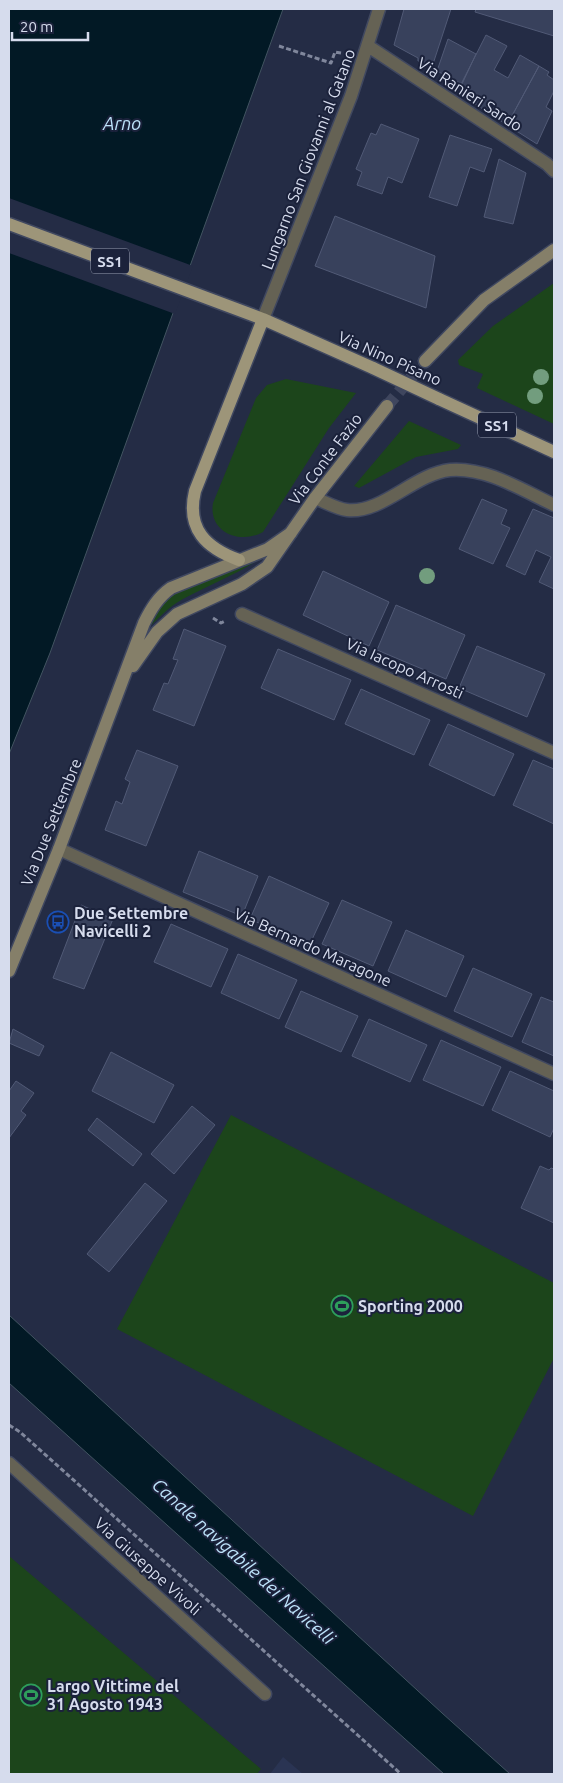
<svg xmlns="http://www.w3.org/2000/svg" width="563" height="1783" viewBox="0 0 563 1783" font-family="Ubuntu,sans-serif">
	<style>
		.built { fill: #2a3453 }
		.green { fill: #1c451b }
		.water { fill: #021925; stroke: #425461 }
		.pier { fill: #242c45 }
		.building { fill: #38415c; stroke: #515a76 }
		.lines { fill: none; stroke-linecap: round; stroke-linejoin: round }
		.secondary-tunnel { stroke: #3f465e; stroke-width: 12; stroke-dasharray: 12 6; stroke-linecap: butt }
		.minor-casing { stroke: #404860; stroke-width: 15 }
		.secondary-casing { stroke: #404860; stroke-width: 15 }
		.primary-casing { stroke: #404860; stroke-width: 15 }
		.path { stroke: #80879c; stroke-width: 3; stroke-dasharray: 5 2.5; stroke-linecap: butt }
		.minor { stroke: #656254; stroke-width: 12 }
		.secondary { stroke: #857f69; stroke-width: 12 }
		.primary { stroke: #9d9579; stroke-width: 12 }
		.primary-bridge-casing { stroke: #404860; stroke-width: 15; stroke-linecap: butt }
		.primary-bridge { stroke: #9d9579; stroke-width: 12 }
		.tree { fill: #729d7e }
		.labels { text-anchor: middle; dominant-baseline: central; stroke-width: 4; stroke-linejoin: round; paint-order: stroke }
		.shield { fill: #1b223b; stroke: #9ea4b8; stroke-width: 1 }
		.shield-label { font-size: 15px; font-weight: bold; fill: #d6dced }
		.street-label { font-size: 16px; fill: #d6dced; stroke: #1b223b }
		.poi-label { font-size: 16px; font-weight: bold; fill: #d6dced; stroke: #1b223b; text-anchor: start }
		.water-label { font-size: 18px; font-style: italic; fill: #bde3fa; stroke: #1b223b }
	</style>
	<rect width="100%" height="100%" fill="#242c45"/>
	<path class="built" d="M283 1757 303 1774H270Z"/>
	<path class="green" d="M554 283V424L477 388 483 374 459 365 458 360 493 326Z
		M286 379 356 393 329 428 263 532C240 545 208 532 213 503L256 398 267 385Z
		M409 421 461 445 458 449 416 457 359 488 354 486Z
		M261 558C236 575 209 585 183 599 168 607 157 620 145 631 165 582 217 577 261 558Z
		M231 1115 554 1283V1358L473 1516 117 1329Z
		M9 1556 261 1769 257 1774H9Z"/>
	<path class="water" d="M9 9H283L50 653 9 754Z
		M9 1315 442 1713 510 1774H444L9 1383Z"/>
	<path class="pier" d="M9 198 193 266 175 314 9 253Z"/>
	<path class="building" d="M404 9H451L433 64 418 61V58L394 45Z
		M476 9H554V36L475 12Z
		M486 35 507 46 494 70 508 78 520 55 539 66 507 125 457 92Z
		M448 39 476 54 462 84 437 71Z
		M539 66 549 72 547 75 554 80V91L546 107 552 111 537 144 507 125Z
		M381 124 419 139 402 183 388 177 382 194 357 185 362 172 356 169 371 133 376 135Z
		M450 135 492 149 484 172 470 167 457 206 429 197Z
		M499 159 526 173 513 224 484 217Z
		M335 216 435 256 426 308 315 266Z
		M482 499 507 510 501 524 510 528 493 564 459 549Z
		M533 509 554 518V589L539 582 551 557 536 550 525 575 506 566Z
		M323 571 389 602 369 646 303 615Z
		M396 605 465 635 446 679 377 650Z
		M184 629 226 646 194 726 153 710 164 683 168 684 178 660 173 659Z
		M477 646 545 674 527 717 459 688Z
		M278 649 351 680 334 720 261 688Z
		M361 689 430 720 414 755 345 724Z
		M448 724 514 754 494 796 429 765Z
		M137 750 178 766 146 846 105 830 116 801 122 804 130 782 125 779Z
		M533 760 554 769V824L513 805Z
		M199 851 258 876 242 916 183 892Z
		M269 876 329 903 309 946 250 919Z
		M342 900 392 922 373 966 322 944Z
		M81 905 113 919 84 989 53 978Z
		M171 924 228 949 211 987 154 962Z
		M406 930 464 956 446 997 388 971Z
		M238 954 297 980 279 1019 221 993Z
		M473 968 532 994 512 1037 454 1011Z
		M301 991 358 1016 341 1052 285 1027Z
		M541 997 554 1002V1056L522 1042Z
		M369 1019 427 1045 410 1082 352 1056Z
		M13 1029 44 1046 39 1056 9 1043Z
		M441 1040 501 1067 483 1106 423 1080Z
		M111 1052 174 1085 154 1123 92 1091Z
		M510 1071 554 1091V1128L550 1137 492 1110Z
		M16 1081 34 1093 21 1111 26 1115 9 1138V1091Z
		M192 1106 215 1125 174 1174 151 1154Z
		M97 1118 142 1154 133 1166 88 1130Z
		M540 1166 549 1170 551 1168 554 1169V1223L521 1208Z
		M145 1183 167 1201 109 1272 87 1254Z"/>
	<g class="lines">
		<path class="secondary-tunnel" d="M387 406 425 361"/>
		<g class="minor-casing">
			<path id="minor" d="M368 46 547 164 554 171
				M263 319 351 96 379 9
				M315 498C325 502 337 509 347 510 382 514 414 474 450 470 486 467 522 490 554 505
				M242 614 554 753
				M59 849 554 1074
				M9 1463 265 1694"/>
		</g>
		<g class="secondary-casing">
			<path id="secondary" d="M425 361 484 300 554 250
				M133 666 157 632 177 614 242 584 267 567 315 498 387 406
				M9 971 59 849 144 623C151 609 158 597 171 588L268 549 291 533"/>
		</g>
		<g class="primary-casing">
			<path id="primary" d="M9 224 263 319 373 368
				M439 399 554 452
				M239 560C206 548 186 529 195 491L263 319"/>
		</g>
		<path class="path" d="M279 46 331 63 335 52 341 53
			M213 618 221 623 225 621
			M9 1425 20 1432 401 1774"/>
		<use href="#minor" class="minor"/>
		<use href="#secondary" class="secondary"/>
		<use href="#primary" class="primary"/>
		<g class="primary-bridge-casing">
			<path id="primary-bridge" d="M373 368 439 399"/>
		</g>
		<use href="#primary-bridge" class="primary-bridge"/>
	</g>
	<g class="tree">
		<circle cx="541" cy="377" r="8"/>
		<circle cx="535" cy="396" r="8"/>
		<circle cx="427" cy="576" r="8"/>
	</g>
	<defs>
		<g id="bus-ring" transform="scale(1.125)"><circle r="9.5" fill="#1b223b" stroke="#1a4fb4" stroke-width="1.5"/><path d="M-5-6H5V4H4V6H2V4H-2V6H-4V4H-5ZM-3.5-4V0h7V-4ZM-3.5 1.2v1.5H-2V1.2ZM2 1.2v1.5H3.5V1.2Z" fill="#1a4fb4"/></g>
		<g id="stadium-ring" transform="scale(1.125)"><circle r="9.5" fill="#1b223b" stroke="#2e9e5b" stroke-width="1.5"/><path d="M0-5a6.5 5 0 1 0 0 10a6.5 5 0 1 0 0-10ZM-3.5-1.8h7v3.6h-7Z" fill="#2e9e5b"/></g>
	</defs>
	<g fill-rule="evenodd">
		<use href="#bus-ring" x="58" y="922"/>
		<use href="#stadium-ring" x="342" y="1306"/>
		<use href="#stadium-ring" x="31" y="1695"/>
	</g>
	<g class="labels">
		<g class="shield">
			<rect x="91" y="248.5" width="38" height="25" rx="4"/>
			<rect x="478" y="412.5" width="38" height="25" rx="4"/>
		</g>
		<g class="shield-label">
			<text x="110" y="261">SS1</text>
			<text x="497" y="425">SS1</text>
		</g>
		<g class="street-label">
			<text transform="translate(470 94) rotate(33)">Via Ranieri Sardo</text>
			<text transform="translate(308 159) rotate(-69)">Lungarno San Giovanni al Gatano</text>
			<text transform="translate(390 358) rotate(24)">Via Nino Pisano</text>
			<text transform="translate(325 459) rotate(-53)">Via Conte Fazio</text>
			<text transform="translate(405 668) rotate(24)">Via Iacopo Arrosti</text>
			<text transform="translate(51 822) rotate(-68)">Via Due Settembre</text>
			<text transform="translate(313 947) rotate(24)">Via Bernardo Maragone</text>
			<text transform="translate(148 1566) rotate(42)">Via Giuseppe Vivoli</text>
		</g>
		<g class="poi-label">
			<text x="74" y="913">Due Settembre<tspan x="74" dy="18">Navicelli 2</tspan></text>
			<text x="358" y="1306">Sporting 2000</text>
			<text x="47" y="1686">Largo Vittime del<tspan x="47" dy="18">31 Agosto 1943</tspan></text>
		</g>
		<g class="water-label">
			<text x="122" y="123">Arno</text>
			<text transform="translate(244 1561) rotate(42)">Canale navigabile dei Navicelli</text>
		</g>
	</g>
	<rect width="563" height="1783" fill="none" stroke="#d6dced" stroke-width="20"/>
	<path d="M12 32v8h76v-8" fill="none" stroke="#d6dced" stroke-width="2.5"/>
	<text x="20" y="32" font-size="15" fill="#d6dced" stroke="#1b223b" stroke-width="4" paint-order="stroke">20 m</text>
</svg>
